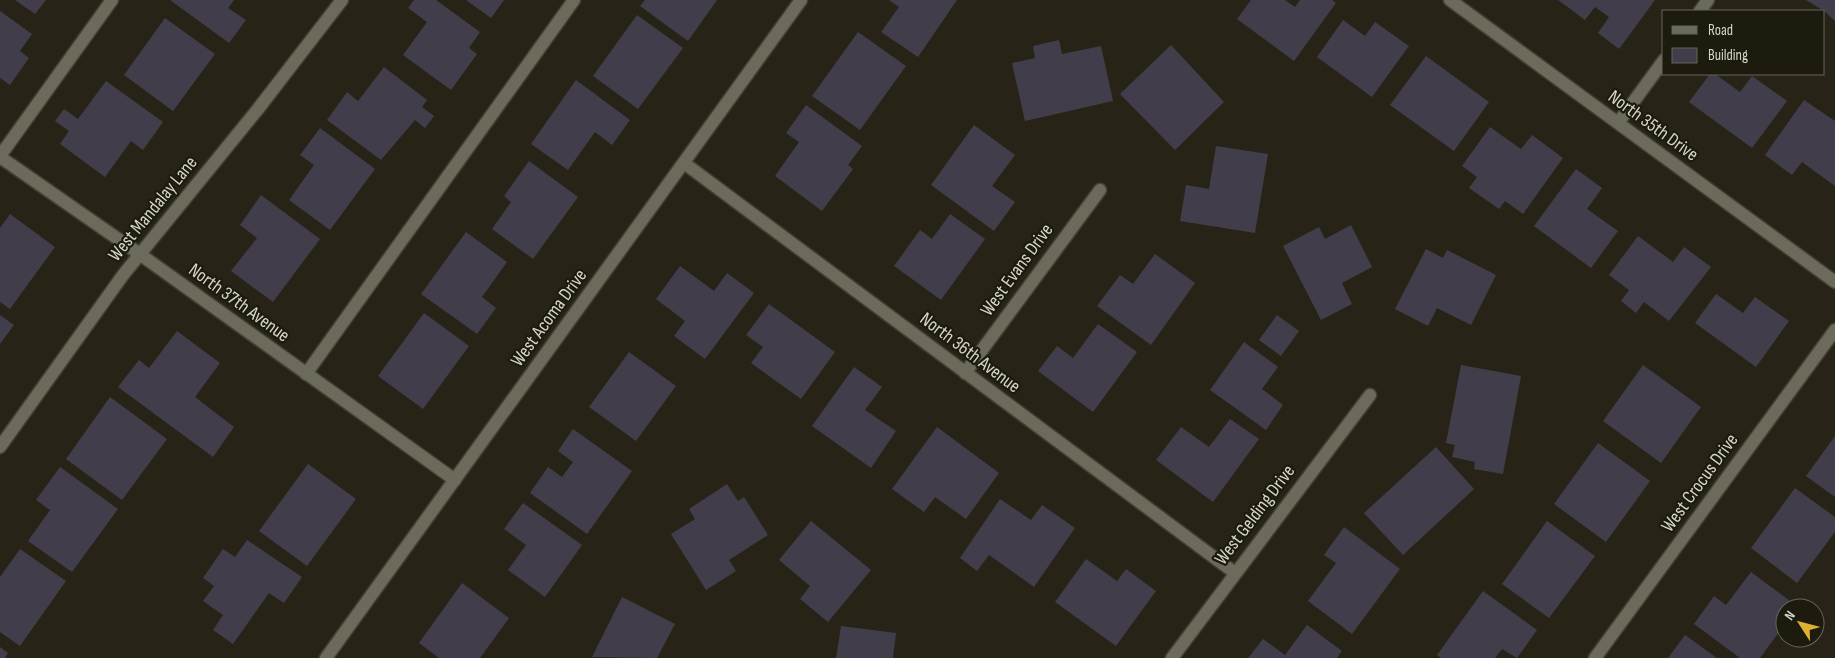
<svg xmlns="http://www.w3.org/2000/svg" width="1835" height="658" viewBox="0 0 1835 658" font-family="'Sofia Sans Condensed',sans-serif">
	<style>
		.building { fill: #423d4b }
		.lines { fill: none; stroke-linecap: round; stroke-linejoin: round }
		.service-casing { stroke: #434137; stroke-width: 15 }
		.minor-casing { stroke: #434137; stroke-width: 15 }
		.tertiary-casing { stroke: #434137; stroke-width: 15 }
		.service { stroke: #6c6a5b; stroke-width: 12 }
		.minor { stroke: #6c6a5b; stroke-width: 12 }
		.tertiary { stroke: #6c6a5b; stroke-width: 12 }
		.labels { text-anchor: middle; dominant-baseline: central; stroke-width: 4.5; stroke-linejoin: round; paint-order: stroke }
		.street-label { font-size: 19px; fill: #d6d5cc; stroke: #1d1b0e }
	</style>
	<rect width="100%" height="100%" fill="#272417"/>
	<path class="building" d="M15 0H46L35 14Z
		M170 0H234L228 8 246 20 229 43Z
		M414 0H436L480 32 469 48 477 54 451 90 403 55 427 22 408 8Z
		M466 0H504L491 18Z
		M645 0H717L688 41 640 6Z
		M889 0H957L918 57 881 32 899 7Z
		M1251 0H1285L1295 7 1300 0H1332L1336 3 1294 61 1237 19Z
		M1558 0H1655L1619 49 1598 33 1609 17 1595 7 1585 20Z
		M1806 0H1835V21L1824 11Z
		M0 11 32 34 20 51 29 58 10 85 0 78Z
		M637 15 683 48 638 109 593 76Z
		M165 18 215 54 173 111 124 75Z
		M1343 20 1365 36 1375 22 1409 46 1372 97 1317 57Z
		M858 32 906 66 860 130 812 96Z
		M1059 40 1062 54 1101 46 1113 101 1025 121 1012 63 1035 58 1033 46Z
		M1171 45 1224 102 1175 150 1120 94Z
		M1426 56 1489 102 1454 151 1390 105Z
		M384 67 427 100 422 107 434 116 425 128 415 120 381 160 327 120 347 92 358 101Z
		M1710 74H1715L1740 92 1752 76 1787 101 1752 148 1689 102Z
		M576 80 630 120 612 145 595 132 568 170 531 144Z
		M106 81 163 122 143 150 131 141 105 177 60 144 69 131 55 121 64 109 78 119Z
		M1804 100 1835 121V186L1802 162 1792 175 1765 155Z
		M806 105 862 146 848 165 853 169 822 211 775 176 799 142 786 133Z
		M974 125 1015 155 992 186 1015 202 994 231 931 185Z
		M1490 127 1521 149 1532 135 1563 158 1523 214 1505 201 1499 209 1469 188 1477 177 1462 166Z
		M320 128 375 169 330 230 289 200 314 165 300 155Z
		M1216 146 1268 154 1255 233 1180 221 1186 185 1209 189Z
		M529 161 578 197 533 259 492 229 511 202 504 196Z
		M1576 169 1602 188 1587 209 1618 231 1591 268 1534 226Z
		M261 195 320 239 273 302 231 271 257 238 240 225Z
		M10 214 55 247 10 309 0 302V228Z
		M950 214 985 239 941 300 894 266 920 230 932 239Z
		M1351 225 1372 267 1342 283 1352 304 1321 320 1283 246 1319 227 1325 239Z
		M466 232 507 262 482 297 496 308 477 334 421 294Z
		M1638 236 1673 262 1684 247 1711 267 1669 321 1644 302 1636 313 1621 301 1629 290 1609 275Z
		M1426 249 1443 258 1447 250 1496 275 1471 325 1437 308 1428 326 1395 309Z
		M1155 254 1195 283 1151 345 1097 306 1120 275 1133 284Z
		M680 266 714 291 727 273 754 293 705 359 674 336 685 321 656 299Z
		M1716 294 1743 313 1755 297 1789 321 1756 367 1695 323Z
		M769 304 835 352 801 399 751 363 763 347 746 335Z
		M424 313 469 346 423 409 378 376Z
		M0 315 14 325 0 344Z
		M1277 315 1299 331 1281 356 1259 340Z
		M1098 324 1137 352 1093 412 1038 371 1057 346 1073 358Z
		M177 331 220 363 195 397 234 427 213 457 118 387 139 360 149 368Z
		M1244 342 1278 367 1262 389 1283 405 1266 430 1210 390Z
		M629 352 676 386 636 441 589 407Z
		M1461 365 1521 376 1503 474 1474 469 1475 462 1452 457 1455 445 1446 443Z
		M1643 365 1701 407 1661 463 1603 421Z
		M854 367 882 387 865 410 896 431 871 468 812 426Z
		M110 397 167 439 122 500 66 459Z
		M1230 419 1259 439 1213 502 1156 460 1181 427 1209 447Z
		M937 427 999 473 966 519 935 497 924 512 892 489Z
		M573 429 632 471 587 534 530 493 548 467 562 477 573 462 558 451Z
		M1835 436V497L1806 476Z
		M1598 443 1650 481 1606 542 1554 504Z
		M1436 447 1474 489 1403 555 1364 513Z
		M308 464 356 499 307 566 259 531Z
		M60 467 118 509 72 572 28 541 50 510 36 500Z
		M727 484 738 501 744 497 768 535 729 560 736 571 706 590 671 534 695 519 689 509Z
		M1795 488 1835 517V532L1797 583 1751 548Z
		M1000 499 1031 520 1042 505 1075 528 1034 587 989 555 977 571 960 558Z
		M523 503 582 545 545 597 508 570 526 545 504 529Z
		M811 521 871 570 828 622 800 599 810 586 779 560Z
		M1547 521 1595 556 1549 618 1502 584Z
		M1344 527 1400 569 1352 634 1308 601 1336 563 1324 555Z
		M247 540 302 577 284 603 269 593 233 644 213 630 223 615 203 601 214 586 203 578 223 549 235 557Z
		M20 549 66 581 20 646 0 632V577Z
		M1086 559 1117 581 1126 569 1156 591 1116 646 1055 602Z
		M1751 572 1798 607 1785 608V624L1760 658H1740L1694 624 1714 596 1726 605Z
		M462 583 509 618 480 658H439L419 643Z
		M1483 591 1537 630 1517 658 1502 649 1495 658H1441L1437 655Z
		M622 597 675 624 657 658 592 657Z
		M1307 625 1342 651 1337 658H1248L1263 639 1285 655Z
		M841 626 896 633 893 658H836Z
		M1685 635 1717 658H1668Z
		M0 647 8 653 5 658H0Z"/>
	<g class="lines">
		<g class="service-casing">
			<path id="service" d="M0 156 112 0
				M306 374 574 0"/>
		</g>
		<g class="minor-casing">
			<path id="minor" d="M1450 0 1835 282
				M1700 11 1708 0
				M1618 123 1664 60
				M0 157 141 255 455 480
				M684 163 1235 573
				M965 373 1100 190
				M0 447 123 275 258 109 342 0
				M1172 658 1370 395
				M1595 658 1835 330"/>
		</g>
		<g class="tertiary-casing">
			<path id="tertiary" d="M326 658 801 0"/>
		</g>
		<use href="#service" class="service"/>
		<use href="#minor" class="minor"/>
		<use href="#tertiary" class="tertiary"/>
	</g>
	<g class="labels">
		<g class="street-label">
			<text transform="translate(1653 126) rotate(36)">North 35th Drive</text>
			<text transform="translate(153 209) rotate(-51)">West Mandalay Lane</text>
			<text transform="translate(1017 270) rotate(-54)">West Evans Drive</text>
			<text transform="translate(239 303) rotate(36)">North 37th Avenue</text>
			<text transform="translate(549 318) rotate(-54)">West Acoma Drive</text>
			<text transform="translate(970 353) rotate(37)">North 36th Avenue</text>
			<text transform="translate(1700 483) rotate(-54)">West Crocus Drive</text>
			<text transform="translate(1255 515) rotate(-53)">West Gelding Drive</text>
		</g>
	</g>
	<rect x="1662" y="10" width="162" height="65" fill="#1d1b0e" stroke="#67655a"/>
	<rect x="1672" y="26" width="25" height="8" fill="#6c6a5b" stroke="#67655a"/>
	<text x="1708" y="35" font-size="15" fill="#d6d5cc">Road</text>
	<rect x="1672" y="48" width="25" height="15" fill="#423d4b" stroke="#67655a"/>
	<text x="1708" y="60" font-size="15" fill="#d6d5cc">Building</text>
	<g transform="translate(1800 623) rotate(306)"><circle r="24" fill="#1d1b0e" stroke="#67655a"/>
	<path d="M0-4L9 19L0 12L-9 19Z" fill="#deb133"/>
	<text y="-8" font-size="14" font-weight="bold" text-anchor="middle" fill="#d6d5cc">N</text>
	</g>
</svg>
